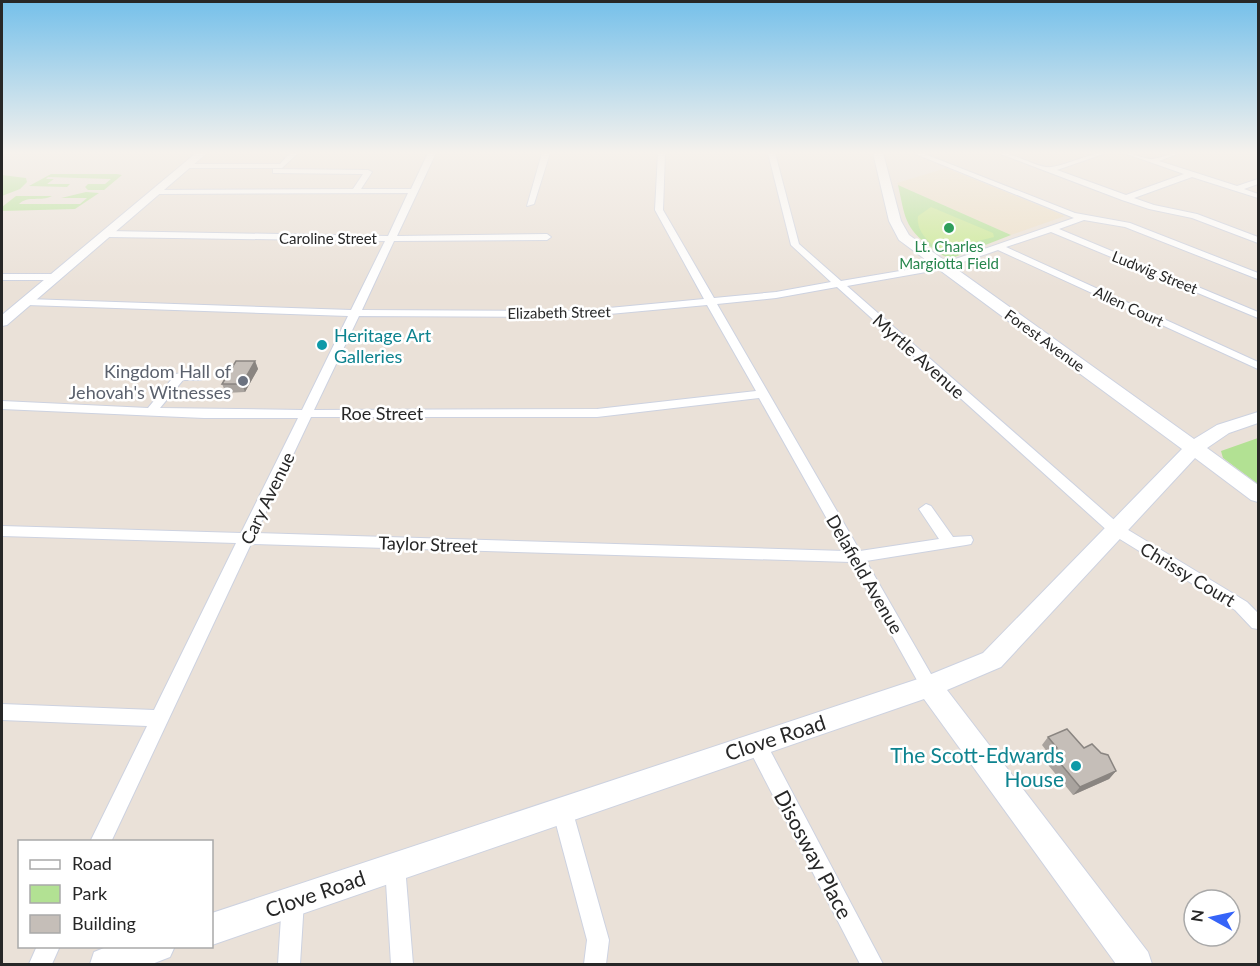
<svg xmlns="http://www.w3.org/2000/svg" width="1260" height="966" viewBox="0 0 1260 966" font-family="Lato,sans-serif">
	<style>
		.education { fill: #ecdec6 }
		.green { fill: #b2e193 }
		.pitch { fill: #c7e98f }
		.lines { fill: none; stroke-linecap: round; stroke-linejoin: round }
		.street-casing { stroke: #cdd2e0; stroke-width: 2 }
		.secondary-casing { stroke: #cdd2e0; stroke-width: 2 }
		.street { fill: #fff; fill-rule: evenodd }
		.secondary { fill: #fff; fill-rule: evenodd }
		.wall { fill: #a9a39e }
		.shaded-wall { fill: #8a8581 }
		.building { fill: #c5beb8; stroke: #8a8581; stroke-width: 1.5 }
		.leisure-dot { fill: #2e9e5b; stroke: #fff; stroke-width: 2 }
		.culture-dot { fill: #0f9aa8; stroke: #fff; stroke-width: 2 }
		.worship-dot { fill: #6b7280; stroke: #fff; stroke-width: 2 }
		.labels { text-anchor: middle; dominant-baseline: central; stroke-width: 5; stroke-linejoin: round; paint-order: stroke }
		.far-street-label { font-size: 15px; fill: #272727; stroke: #fff }
		.far-leisure-label { font-size: 15px; fill: #27864d; stroke: #fff }
		.culture-label { font-size: 18px; fill: #0d838f; stroke: #fff; text-anchor: start }
		.street-label { font-size: 18px; fill: #272727; stroke: #fff }
		.worship-label { font-size: 18px; fill: #5b616d; stroke: #fff; text-anchor: end }
		.near-street-label { font-size: 21px; fill: #272727; stroke: #fff }
		.near-culture-label { font-size: 21px; fill: #0d838f; stroke: #fff; text-anchor: end }
	</style>
	<rect width="100%" height="100%" fill="#eae1d8"/>
	<path class="education" d="M946 168 1065 216 1011 235 898 185 897 183Z"/>
	<path class="green" d="M51 174H117L122 175 104 190H88L85 187 88 184H105L111 179 48 177 46 179H54L47 184H70L67 187 29 186Z
		M2 175 26 178 27 182 20 189 2 196Z
		M898 185 1011 235 952 258C943 257 938 252 931 247 904 228 905 216 898 185Z
		M86 192 99 193 75 209 2 211V207L16 196H52C41 202 28 195 19 204H80L87 198H61Z
		M1258 438V484L1223 458 1221 451Z"/>
	<path class="pitch" d="M931 207 993 233 994 237 974 242 978 245C971 247 963 252 955 252 938 254 915 234 918 216Z"/>
	<g class="lines">
		<g class="street-casing">
			<path id="street" d="M290 153H298L282 168H187L183 166 187 164H280Z
				M428 153H436L397 236 547 234 551 237 547 240 394 241 362 310 577 311 704 299 655 210 658 153H665L663 210 714 298 776 292 831 282 791 245 768 153H775L799 244 841 281 941 264 1074 218 913 153H922L1075 213 1130 223 1258 273V279L1255 278 1125 227 1084 220 1059 229 1258 312V318L1051 232 1006 247 1258 362V369L998 250 943 269 847 286 1120 525 1247 602 1258 613V629L1252 628 1235 610 1110 533 837 287 776 298 717 304 860 551 939 539 919 509 926 504 931 506 953 537 971 536 973 540 971 544 966 545 866 561 935 681 938 686 935 691 929 694 923 691 851 562 251 544 111 842H90L147 726 2 720V704L154 710 236 543 2 536V526L241 533 298 418H204L2 409V401L148 408 176 374C184 372 199 371 206 377L200 380H183L160 408 302 410 348 316 27 305 22 302 27 299 351 310 385 241 108 237 104 234 108 231 388 236 408 193 157 194 153 192 157 190 353 189 363 174 273 173V169H276L368 170 372 172 361 189H411ZM707 305 756 391 597 409 314 410 359 316 577 317ZM759 398 845 551 256 533 311 417H597Z
				M542 153H550L534 204 527 206Z
				M998 153C1016 152 1037 169 1052 167 1071 164 1087 153 1106 153L1057 170 1126 195 1184 174 1124 153C1134 153 1143 159 1152 159 1161 158 1170 153 1180 153L1159 161 1237 186 1258 179V184L1244 189 1258 194V198L1192 177 1134 198 1154 205 1197 214 1258 237V243L1192 218 1149 209 1122 200Z
				M2 274H55L60 277 55 280H2Z
				M756 734 763 737 883 964H860L749 749 747 743 749 737Z
				M562 799 569 802 572 809 609 940 606 964H584L587 940 552 809 555 802Z
				M395 856 402 859 405 866 413 964H391L385 866 388 859Z
				M293 890 301 893 304 901 300 964H278L282 901 285 893Z
				M37 946H60L52 964H29Z"/>
		</g>
		<g class="secondary-casing">
			<path id="secondary" d="M196 153H207L7 325 2 326V315Z
				M873 153H883L901 221 909 235 1194 439 1217 425 1258 412V423L1229 433 1207 448 1258 485V502L1251 500 1195 458 1001 667 947 690 1148 952 1152 964H1116L924 699 212 945V913L924 677 983 653 1182 449 899 240 889 221Z
				M109 946H175L170 957 152 964H90L94 952Z"/>
		</g>
		<use href="#street" class="street"/>
		<use href="#secondary" class="secondary"/>
	</g>
	<path class="wall" d="M255 361 258 369 245 392 226 393 222 384Z
		M1048 737 1084 748 1116 771 1109 779 1073 795 1044 760 1048 753 1042 745Z"/>
	<path class="shaded-wall" d="M255 361 258 369 245 392 242 384Z
		M1116 771 1109 779 1073 795 1080 787Z"/>
	<path class="building" d="M236 361H255L242 384H222Z
		M1067 729 1084 748 1092 744 1101 753 1108 755 1116 771 1080 787 1050 751 1057 748 1048 737Z"/>
	<linearGradient id="sky" x2="0" y2="1"><stop stop-color="#75c0ea"/><stop offset="0.53" stop-color="#f6f2ed"/><stop offset="1" stop-color="#f6f2ed" stop-opacity="0"/></linearGradient>
	<rect width="1260" height="288" fill="url(#sky)"/>
	<circle class="leisure-dot" cx="949" cy="228" r="6"/>
	<g class="culture-dot">
		<circle cx="322" cy="345" r="6"/>
		<circle cx="1076" cy="766" r="6"/>
	</g>
	<circle class="worship-dot" cx="243" cy="381" r="6"/>
	<g class="labels">
		<g class="far-street-label">
			<text x="328" y="238">Caroline Street</text>
			<text transform="translate(1155 272) rotate(22)">Ludwig Street</text>
			<text transform="translate(1129 306) rotate(25)">Allen Court</text>
			<text transform="translate(559 312) rotate(-1)">Elizabeth Street</text>
			<text transform="translate(1045 340) rotate(36)">Forest Avenue</text>
		</g>
		<g class="far-leisure-label">
			<text x="949" y="246">Lt. Charles<tspan x="949" dy="17">Margiotta Field</tspan></text>
		</g>
		<g class="culture-label">
			<text x="334" y="335">Heritage Art<tspan x="334" dy="21">Galleries</tspan></text>
		</g>
		<g class="street-label">
			<text transform="translate(919 356) rotate(42)">Myrtle Avenue</text>
			<text x="382" y="413">Roe Street</text>
			<text transform="translate(267 498) rotate(-64)">Cary Avenue</text>
			<text transform="translate(428 544) rotate(2)">Taylor Street</text>
			<text transform="translate(865 574) rotate(60)">Delafield Avenue</text>
			<text transform="translate(1188 574) rotate(31)">Chrissy Court</text>
		</g>
		<g class="worship-label">
			<text x="231" y="371">Kingdom Hall of<tspan x="231" dy="21">Jehovah's Witnesses</tspan></text>
		</g>
		<g class="near-street-label">
			<text transform="translate(775 737) rotate(-18)">Clove Road</text>
			<text transform="translate(814 854) rotate(62)">Disosway Place</text>
			<text transform="translate(315 893) rotate(-19)">Clove Road</text>
		</g>
		<g class="near-culture-label">
			<text x="1064" y="754">The Scott-Edwards<tspan x="1064" dy="24">House</tspan></text>
		</g>
	</g>
	<rect width="1260" height="966" fill="none" stroke="#272727" stroke-width="6"/>
	<rect x="18" y="840" width="195" height="108" fill="#ffffff" stroke="#a9a9a9" stroke-width="1.5"/>
	<rect x="30" y="860" width="30" height="9" fill="#ffffff" stroke="#a9a9a9" stroke-width="1.5"/>
	<text x="72" y="870" font-size="18" fill="#272727">Road</text>
	<rect x="30" y="885" width="30" height="18" fill="#b2e193" stroke="#a9a9a9" stroke-width="1.5"/>
	<text x="72" y="900" font-size="18" fill="#272727">Park</text>
	<rect x="30" y="915" width="30" height="18" fill="#c5beb8" stroke="#a9a9a9" stroke-width="1.5"/>
	<text x="72" y="930" font-size="18" fill="#272727">Building</text>
	<g transform="translate(1212 918) rotate(278)"><circle r="28" fill="#ffffff" stroke="#a9a9a9" stroke-width="1.5"/>
	<path d="M0-4.5L10 22L0 15L-10 22Z" fill="#3664f8"/>
	<text y="-9" font-size="16" font-weight="bold" text-anchor="middle" fill="#272727">N</text>
	</g>
</svg>
